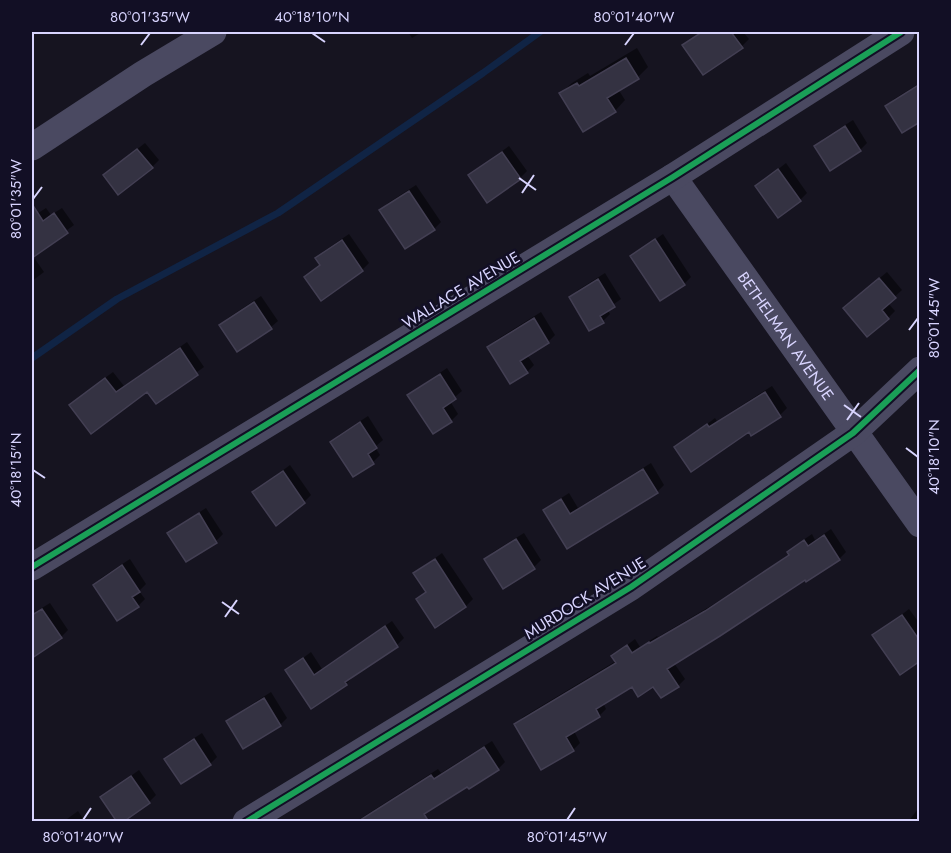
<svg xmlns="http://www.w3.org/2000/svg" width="951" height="853" viewBox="0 0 951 853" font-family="Jost,sans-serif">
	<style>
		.shadow { fill: #0007 }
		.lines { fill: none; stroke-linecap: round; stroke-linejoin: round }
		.stream { stroke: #102445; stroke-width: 7 }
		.building { fill: #343242; stroke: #433f53; stroke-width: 1.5 }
		.minor { stroke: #4a4961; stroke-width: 27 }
		.cycleway-casing { stroke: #120f25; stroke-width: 10 }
		.cycleway { stroke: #1a9f57; stroke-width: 6 }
		.ticks { fill: none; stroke: #d8d4fe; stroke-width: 2 }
		.labels { text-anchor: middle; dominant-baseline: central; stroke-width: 5; stroke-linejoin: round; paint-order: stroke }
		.street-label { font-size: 16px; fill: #d8d4fe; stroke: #120f25 }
		.neatline { fill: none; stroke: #d8d4fe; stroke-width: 2 }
		.ticks-label { font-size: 15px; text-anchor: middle; fill: #d8d4fe }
	</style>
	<rect width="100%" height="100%" fill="#161420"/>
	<path class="shadow" d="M408 32H422L412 38Z
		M701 32H743L749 39 742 46 684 45Z
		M637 48 648 67 638 77 618 89 625 100 615 111 561 93 572 83 588 73 590 76Z
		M920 83V120L887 106 894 99Z
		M853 120 867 143 860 150 816 146 823 139Z
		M145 143 159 160 152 167 112 169Z
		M509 146 527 171 520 178 470 175Z
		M786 163 807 193 800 200 757 186Z
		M416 185 441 222 434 229 381 210 388 203Z
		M46 208 51 215 62 208 74 225 32 256V217Z
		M349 234 369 263 362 270 306 277 321 264 317 258 324 251Z
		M663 234 691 277 684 284 632 256Z
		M35 259 44 272 32 281V261Z
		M887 272 902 290 888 303 895 311 888 318 852 301Z
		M605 273 621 299 607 309 610 314 603 321 590 329 571 297 578 290Z
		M261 296 278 321 271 327 221 325 228 318Z
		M541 312 555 335 548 342 527 355 534 365 527 372 489 347 496 340Z
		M187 342 204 367 156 402 147 390 78 398 113 372 124 386Z
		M447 368 462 391 450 401 458 414 451 421 409 396 416 389Z
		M772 386 787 408 780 415 749 430 676 448 715 418 717 421Z
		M368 416 383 440 375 447 380 455 373 462 332 442 339 435Z
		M651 463 664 485 657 492 567 547 545 511 552 504 569 493 578 508Z
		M290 465 311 495 304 502 254 492Z
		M206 508 223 534 216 541 169 534 176 527Z
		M831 529 846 552 839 559 806 578 674 663 685 679 678 686 632 685 603 703 606 709 599 716 574 731 580 743 573 750 541 768 516 724 523 717 616 661 613 656 635 639 640 647 657 636 658 637 714 604 790 554 789 552 796 545 812 534 815 540Z
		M524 533 541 560 534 567 503 587 486 559 493 552Z
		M442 553 473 599 466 606 436 626 418 599 427 591 415 573Z
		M130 559 146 584 139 591 145 599 138 606 94 585 101 578Z
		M50 603 68 630 61 637 32 656V614Z
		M909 609 920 624V659L874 636Z
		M392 621 404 638 397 645 352 675 353 677 346 684 287 670 311 652 322 669Z
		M271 692 287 718 280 725 228 722 235 715Z
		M202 733 217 757 210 764 166 759 173 752Z
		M492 741 505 762 498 769 468 784 411 822H355L438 769 441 773Z
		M139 770 156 795 149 802 102 797Z
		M920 806V822H908Z
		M78 811 85 822H63Z"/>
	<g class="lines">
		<path class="stream" d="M32 358 117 299 278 213 483 73 540 32"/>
	</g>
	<path class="building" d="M702 32H731L743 48 703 75 682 45Z
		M626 58 639 79 607 98 616 112 583 132 559 93 577 83 579 86Z
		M920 84V122L902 133 885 106Z
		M845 126 861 151 830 171 814 146Z
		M137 149 153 168 118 195 103 175Z
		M502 152 521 179 487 203 468 175Z
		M778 169 801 201 778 218 755 186Z
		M409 191 435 230 405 249 379 210Z
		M32 204 43 221 54 213 68 233 32 258Z
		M655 239 685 285 660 301 630 256Z
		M342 240 363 271 321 301 304 277 320 265 315 258Z
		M879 278 896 298 882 310 889 319 867 337 843 308Z
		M598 279 615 307 600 316 604 323 589 331 569 297Z
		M254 302 272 329 237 352 219 325Z
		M534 318 549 343 520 361 528 373 510 384 487 347Z
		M180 348 198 375 156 404 147 392 91 434 69 405 105 378 116 392Z
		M440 374 456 399 443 408 452 422 433 434 407 395Z
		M765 392 781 417 751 436 749 432 691 472 674 447 707 424 709 427Z
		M360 422 377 448 368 454 374 464 353 477 330 442Z
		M643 469 658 493 567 549 543 510 561 499 570 514Z
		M283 471 305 503 276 526 252 492Z
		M199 513 217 543 186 562 167 533Z
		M824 535 840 560 806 582 805 580 720 636 667 669 679 687 661 698 653 687 638 697 632 687 596 709 600 717 566 737 574 751 541 770 514 724 616 663 611 656 627 645 632 653 649 642 650 643 705 611 789 555 787 552 804 540 808 546Z
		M516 539 535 569 503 589 484 559Z
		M435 559 466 607 435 628 416 599 426 592 413 573Z
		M122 565 140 592 132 597 139 607 117 621 93 585Z
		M42 609 62 638 32 658V615Z
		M902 615 920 641V661L900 675 872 635Z
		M385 626 398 647 345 682 347 685 311 709 285 670 303 658 314 675Z
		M264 698 281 726 243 749 226 721Z
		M194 739 211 765 181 784 164 759Z
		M484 747 499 770 469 789 467 787 424 814 429 822H357L431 775 434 779Z
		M131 776 150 803 123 822H117L100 797Z"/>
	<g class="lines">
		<g class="minor">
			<path d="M32 147 143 74 213 32"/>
			<path id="s1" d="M673 177 920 524"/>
			<path d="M32 567 673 177 901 32"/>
			<path d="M246 822 631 587 853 433 920 370"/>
		</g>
		<g class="cycleway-casing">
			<path id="cycleway" d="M32 567 673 177 901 32
				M246 822 631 587 853 433 920 370"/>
		</g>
		<use href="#cycleway" class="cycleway"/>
	</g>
	<path class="ticks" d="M312 33 325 42M141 45 150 33M625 45 634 33M519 178 536 190M522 193 534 175M33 199 42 187M909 330 918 318M844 405 861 417M847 420 859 403M906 448 918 457M33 470 45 478M222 602 239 614M225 617 237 600M83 820 91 808M567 820 575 808"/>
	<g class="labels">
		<g class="street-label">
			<text transform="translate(461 290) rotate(-31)">WALLACE AVENUE</text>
			<text stroke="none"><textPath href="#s1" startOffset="195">BETHELMAN AVENUE</textPath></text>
			<text transform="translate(585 598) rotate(-32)">MURDOCK AVENUE</text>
		</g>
	</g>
	<rect width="951" height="853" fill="none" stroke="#120f25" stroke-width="66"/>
	<rect x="33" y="33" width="885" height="787" class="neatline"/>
	<g class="ticks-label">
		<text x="150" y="22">80°01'35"W</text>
		<text x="312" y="22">40°18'10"N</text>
		<text x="634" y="22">80°01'40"W</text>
		<text transform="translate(16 199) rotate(-90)" y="5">80°01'35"W</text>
		<text transform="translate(934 318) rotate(-90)" y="5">80°01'45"W</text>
		<text transform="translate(934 457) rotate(-90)" y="5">40°18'10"N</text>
		<text transform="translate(16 470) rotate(-90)" y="5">40°18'15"N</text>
		<text x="83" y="842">80°01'40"W</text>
		<text x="567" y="842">80°01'45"W</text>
	</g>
</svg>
